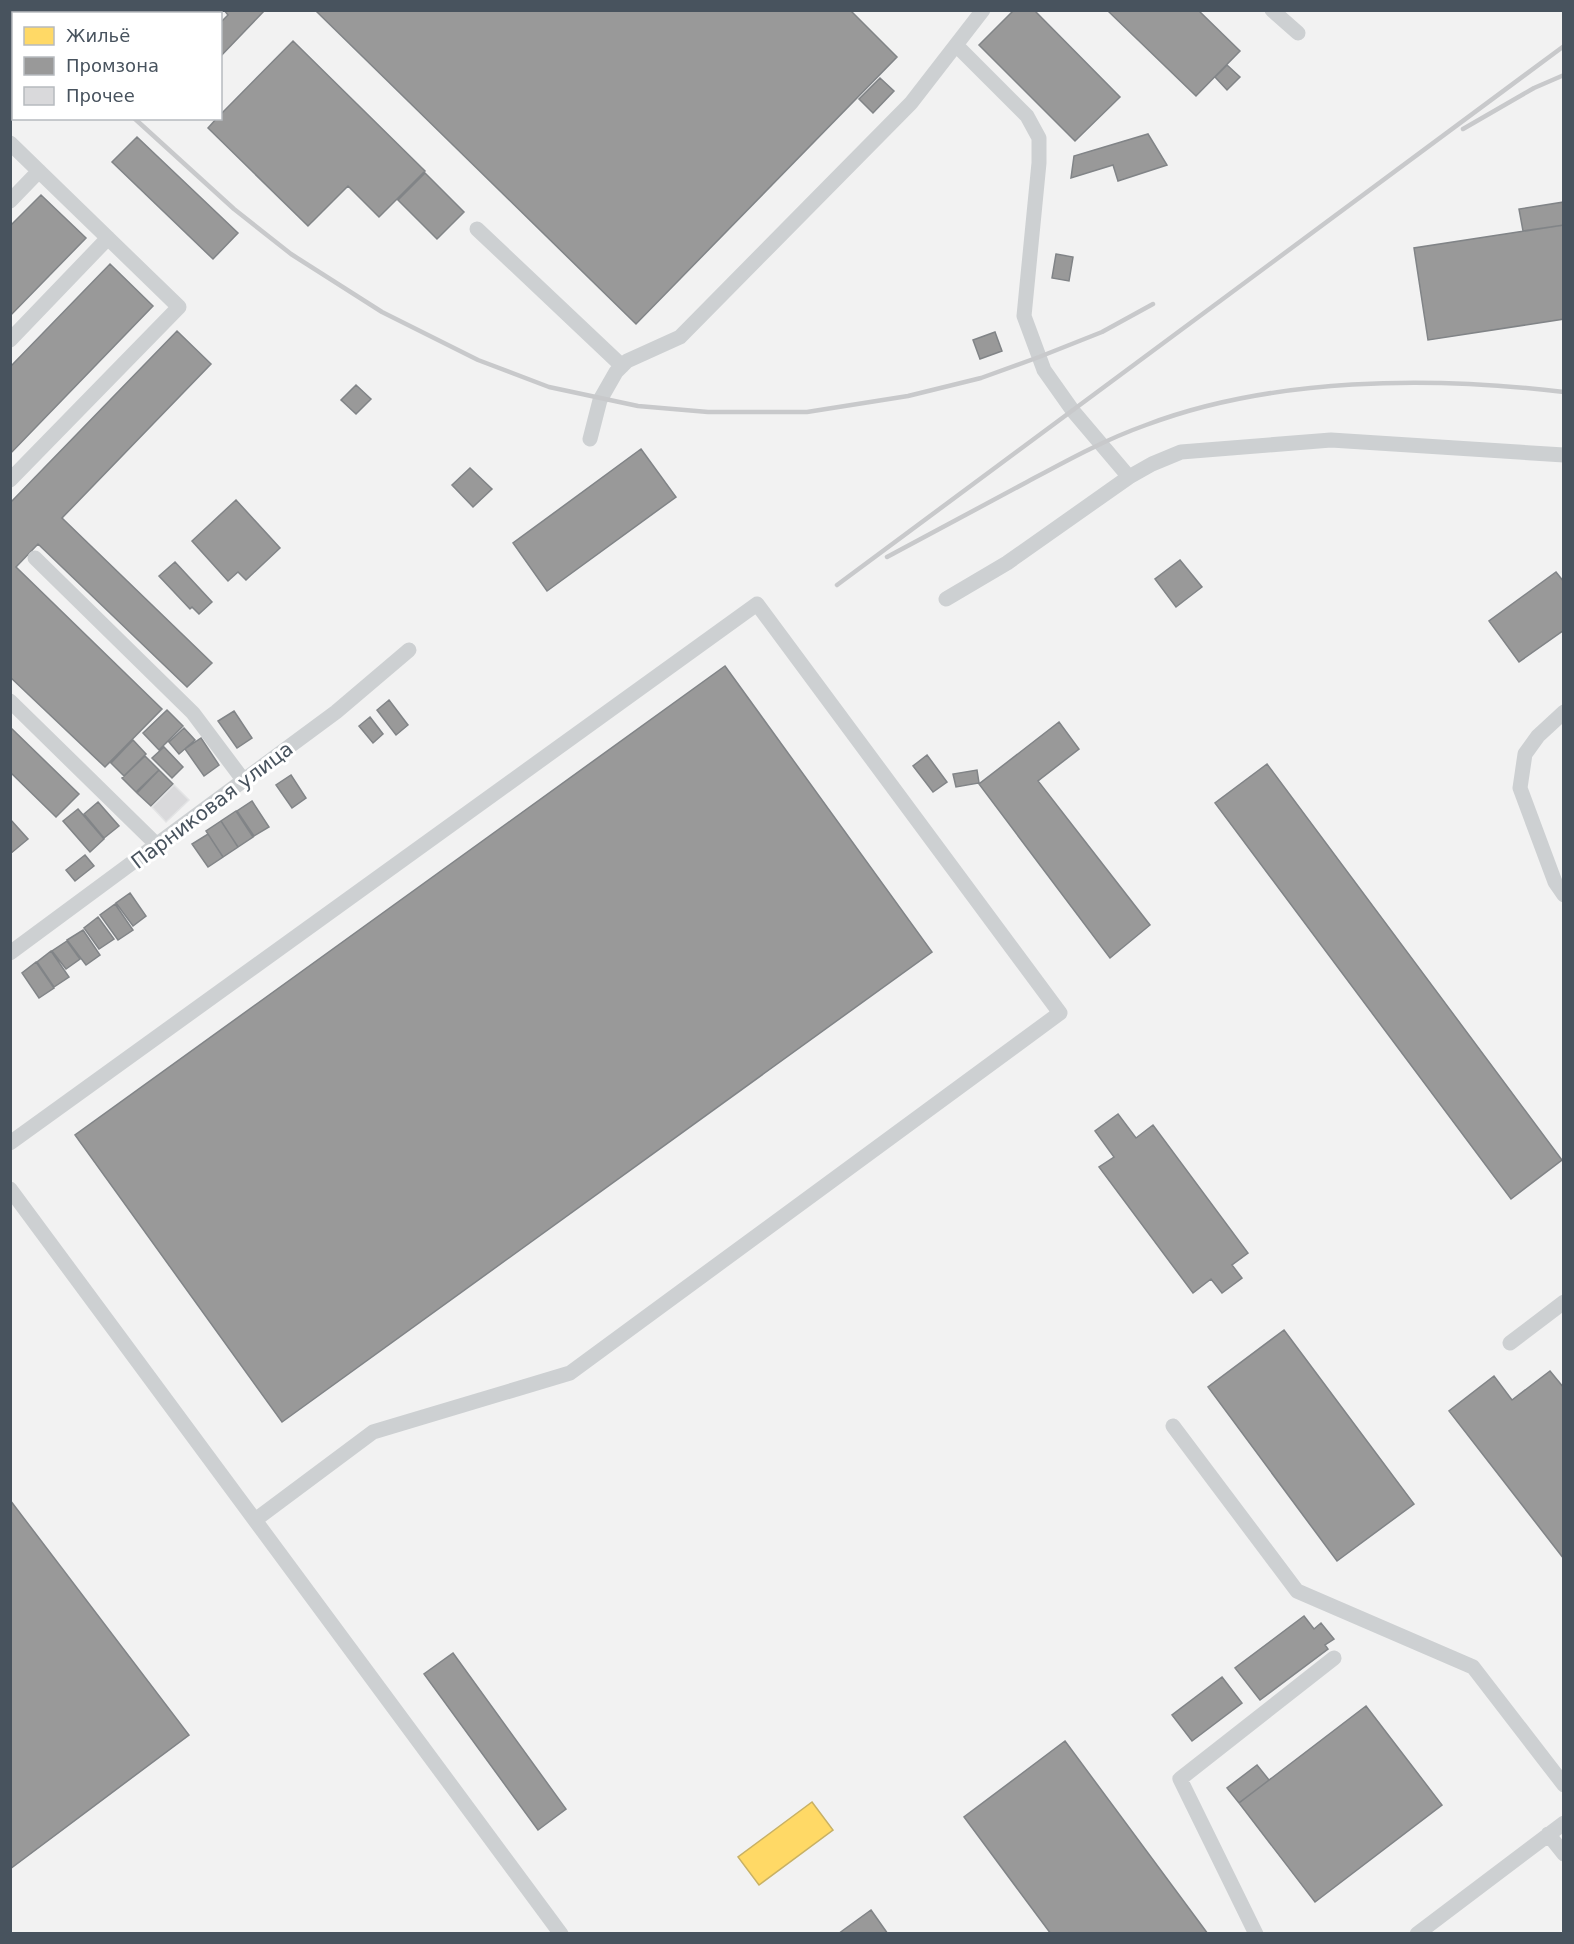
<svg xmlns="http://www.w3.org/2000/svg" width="1574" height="1944" viewBox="0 0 1574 1944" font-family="'DejaVu Sans',sans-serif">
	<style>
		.homes { fill: #ffd966; stroke: #c8b164; stroke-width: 1.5 }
		.industry { fill: #999; stroke: #818487; stroke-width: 1.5 }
		.building { fill: #d9d9db; stroke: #e3e4e5; stroke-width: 1.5 }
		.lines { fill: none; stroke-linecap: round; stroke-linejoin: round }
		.service { stroke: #cdd0d2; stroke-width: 15 }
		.rail { stroke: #c8c9cb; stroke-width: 4.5 }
		.labels { text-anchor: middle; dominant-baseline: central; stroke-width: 6; stroke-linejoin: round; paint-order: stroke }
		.street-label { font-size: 20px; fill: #48535e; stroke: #fff }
	</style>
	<rect width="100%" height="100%" fill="#f2f2f2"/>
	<path class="homes" d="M812 1802 833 1830 759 1885 738 1857Z"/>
	<path class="industry" d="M112 10H179L177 14H115Z
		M224 10H265L220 57V23L228 15Z
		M315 10H850L897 57 636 324Z
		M1014 10H1034L1120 97 1075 141 979 45Z
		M1107 10H1198L1240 51 1196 96Z
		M293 41 425 171 379 217 348 186 308 226 208 128 217 118H220V115Z
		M1227 65 1240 77 1227 90 1215 77Z
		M880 78 894 91 873 113 859 99Z
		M1148 134 1167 165 1118 181 1113 165 1071 178 1074 156Z
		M137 137 238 233 213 259 112 162Z
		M425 173 464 212 437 239 398 200Z
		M41 195 86 238 10 316V226Z
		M1564 202V225L1523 231 1519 209Z
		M1564 225V319L1428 340 1414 248Z
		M1056 254 1073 257 1069 281 1052 278Z
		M110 264 153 306 10 454V367Z
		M177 331 211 364 62 518 212 663 187 687 38 544 16 567 162 709 105 767 10 677V503Z
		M995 332 1002 351 980 359 973 340Z
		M356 385 371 399 356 414 341 400Z
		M641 449 676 497 547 591 513 543Z
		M470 468 492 489 473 507 452 485Z
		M236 500 280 548 246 580 238 572 228 581 192 541Z
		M1180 560 1202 587 1176 607 1155 579Z
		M175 562 212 602 199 614 192 607 190 609 159 576Z
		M1556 572 1564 582V630L1519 662 1489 621Z
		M725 666 932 952 282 1422 75 1135Z
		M389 700 408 725 396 735 377 710Z
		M167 710 183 726 159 750 143 733Z
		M234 711 252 738 237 748 218 721Z
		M370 717 383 734 373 743 359 726Z
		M1059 722 1079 749 1038 781 1150 925 1110 958 979 784Z
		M10 727 79 794 56 817 10 772Z
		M184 728 195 740 179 754 169 742Z
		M201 738 219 765 204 776 185 749Z
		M133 740 146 754 124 776 111 763Z
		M164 747 183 767 172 778 152 758Z
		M927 755 947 782 933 792 913 766Z
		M145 756 159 770 136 792 122 778Z
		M1267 764 1562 1160 1511 1199 1215 803Z
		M159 770 173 784 151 806 137 793Z
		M977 770 979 783 956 787 953 774Z
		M291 775 306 798 292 808 276 785Z
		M252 801 269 827 254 836 237 811Z
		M98 802 119 826 104 838 84 814Z
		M78 809 104 839 90 852 63 821Z
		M236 811 253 837 238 847 221 821Z
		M10 819 28 839 10 854Z
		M221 821 238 847 223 857 206 831Z
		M208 834 223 857 208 867 192 844Z
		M85 855 94 866 75 881 66 870Z
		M130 893 146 916 133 926 116 903Z
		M115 904 133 930 118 940 100 915Z
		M98 917 114 939 99 949 84 928Z
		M83 930 100 955 86 965 67 940Z
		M67 941 80 959 66 969 52 951Z
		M51 951 69 977 54 987 37 962Z
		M36 962 54 988 39 998 22 973Z
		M1118 1114 1136 1138 1153 1125 1248 1253 1232 1265 1242 1278 1222 1293 1211 1279 1193 1293 1099 1167 1114 1157 1095 1131Z
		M1284 1330 1414 1504 1337 1561 1208 1387Z
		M1550 1371 1564 1388V1559L1449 1411 1494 1376 1512 1400Z
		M10 1500 189 1735 10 1869Z
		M1304 1616 1314 1629 1321 1623 1334 1639 1325 1645 1328 1649 1260 1700 1235 1668Z
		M453 1653 566 1809 538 1830 424 1674Z
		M1222 1677 1242 1703 1192 1741 1172 1715Z
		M1366 1706 1442 1805 1315 1902 1239 1803Z
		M1065 1741 1208 1934H1051L964 1817Z
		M1257 1765 1269 1780 1239 1803 1227 1788Z
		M871 1910 888 1934H838Z"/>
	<path class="building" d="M174 785 189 800 166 822 152 807Z"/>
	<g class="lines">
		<path class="service" d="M1272 10 1298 33
			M956 45 1027 116 1039 138V163L1024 316 1044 370 1073 411 1129 477
			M10 143 179 307 10 480
			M10 201 39 171
			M477 229 622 366
			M10 340 108 238
			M590 439 600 400 616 372 627 361 680 337 911 103 983 10
			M35 558 193 713 244 781
			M946 599 1007 563 1129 477 1152 464 1181 452 1331 440 1564 455
			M10 701 158 846
			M1564 712 1538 736 1525 754 1520 788 1555 882 1564 895
			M10 953 336 712 409 650
			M10 1143 757 604 1060 1013 570 1373 373 1432 255 1520
			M10 1189 561 1934
			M1510 1343 1564 1302
			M1173 1426 1297 1591 1473 1667 1564 1785
			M1548 1834 1564 1854
			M1256 1934 1180 1779 1334 1658
			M1417 1934 1564 1823"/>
		<path class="rail" d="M20 10 24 14
			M134 118 234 209 291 254 382 312 478 360 549 387 638 406 708 412H807L908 396 981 378 1039 357 1102 332 1153 304
			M1463 129 1534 88 1564 75
			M887 557C934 532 980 507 1027 482 1066 461 1104 440 1146 425 1273 377 1430 376 1564 392
			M837 585 1564 46"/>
	</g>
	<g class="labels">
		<g class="street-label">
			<text transform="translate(212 805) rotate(-37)">Парниковая улица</text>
		</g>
	</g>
	<rect width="1574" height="1944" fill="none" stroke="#48535e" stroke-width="24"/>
	<rect x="12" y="12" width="210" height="108" fill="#ffffff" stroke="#b6babf" stroke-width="1.5"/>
	<rect x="24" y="27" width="30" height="18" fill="#ffd966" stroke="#b6babf" stroke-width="1.5"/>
	<text x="66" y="42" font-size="18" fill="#48535e">Жильё</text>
	<rect x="24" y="57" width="30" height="18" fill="#999999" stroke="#b6babf" stroke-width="1.5"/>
	<text x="66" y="72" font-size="18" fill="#48535e">Промзона</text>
	<rect x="24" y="87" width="30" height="18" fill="#d9d9db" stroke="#b6babf" stroke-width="1.5"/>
	<text x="66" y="102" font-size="18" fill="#48535e">Прочее</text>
</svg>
